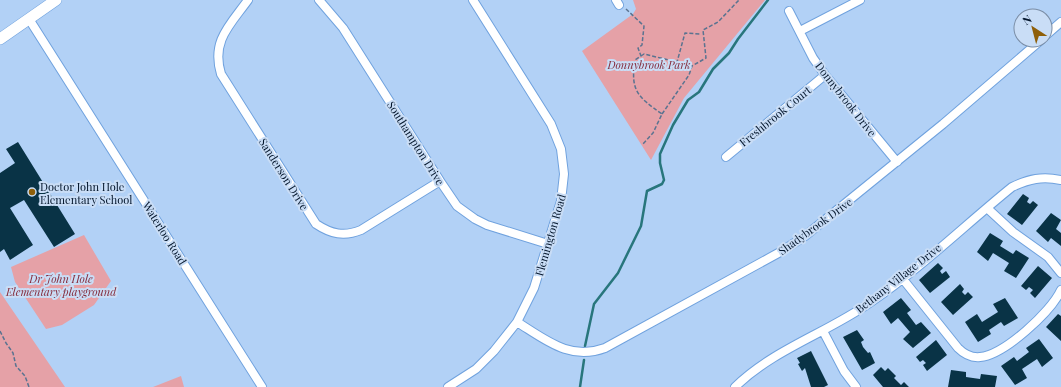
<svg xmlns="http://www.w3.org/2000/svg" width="1061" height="387" viewBox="0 0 1061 387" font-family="'Playfair Display',serif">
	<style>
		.green { fill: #e5a1a7 }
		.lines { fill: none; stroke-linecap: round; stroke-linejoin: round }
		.stream { stroke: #28767c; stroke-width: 2.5 }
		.building { fill: #093346 }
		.street-casing { stroke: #70a2de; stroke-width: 10 }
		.secondary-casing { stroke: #70a2de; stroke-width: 12 }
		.path { stroke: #5a7390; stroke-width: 1.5; stroke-dasharray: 4 2; stroke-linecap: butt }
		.street { stroke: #fff; stroke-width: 8 }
		.secondary { stroke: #fff; stroke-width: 11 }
		.poi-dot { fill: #8f5f09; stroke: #c9ddf6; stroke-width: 1.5 }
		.labels { text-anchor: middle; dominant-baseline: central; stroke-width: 4; stroke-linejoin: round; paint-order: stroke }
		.park-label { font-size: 11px; font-style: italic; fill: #852b3b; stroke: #c9ddf6 }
		.street-label { font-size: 11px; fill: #03152b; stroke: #c9ddf6 }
		.poi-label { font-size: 11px; fill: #03152b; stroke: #c9ddf6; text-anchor: start }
	</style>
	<rect width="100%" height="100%" fill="#b2d1f6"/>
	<path class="green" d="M633 0H765L684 98 651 160 582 51 633 14 636 9Z
		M84 235 111 281 94 305 62 325 46 329 15 282 11 267Z
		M0 292 65 387H0Z
		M181 376 184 387H153Z"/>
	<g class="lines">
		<path class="stream" d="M585 346 594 304 618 273 641 226 647 191 662 184 664 180 660 163V154L673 125 688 100 699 92 713 69 729 53 738 39 768 0
			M580 387 584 360"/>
	</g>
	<path class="building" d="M18 142 75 234 54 247 24 200 10 208 33 245 10 260 4 249 0 252V173L15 163 6 149Z
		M1023 194 1029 198 1027 202 1030 204 1033 201 1038 205 1022 225 1007 214Z
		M1051 213 1061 220 1056 229 1061 233V246L1051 238 1048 242 1036 231Z
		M990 233 1003 241 1000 246 1013 254 1016 250 1029 258 1016 278 1004 271 1009 263 993 253 988 261 977 252Z
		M938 263 943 268 940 271 942 274 946 271 950 277 930 293 919 280Z
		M1038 266 1052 278 1035 298 1030 293 1033 290 1029 287 1026 290 1021 286Z
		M960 284 964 289 962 292 965 295 968 292 973 297 953 315 941 302Z
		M901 298 911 310 907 313 916 325 921 322 931 333 913 348 903 339 910 332 898 318 891 324 883 312Z
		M1005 298 1018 318 1004 326 1001 322 989 330 991 334 978 342 965 322 977 314 982 322 998 312 993 304Z
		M1058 314 1061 316V341L1046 327Z
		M857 330 864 340 861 342 863 347 868 353 870 352 875 363 862 370 843 337Z
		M1039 339 1053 358 1042 367 1037 359 1022 369 1027 378 1015 385 1001 366 1014 357 1017 361 1029 352 1026 348Z
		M936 340 947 355 927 371 923 365 926 363 923 360 920 362 916 357Z
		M811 351 828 385 824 387H811L805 368 802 371 798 364 800 363 797 358Z
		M881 367 885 371 888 368 896 376 894 378 901 385 904 382 909 387H883L873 375Z
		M951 370 966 372V377L980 379 981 374 997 376 995 387H948Z"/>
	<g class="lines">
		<g class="street-casing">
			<path id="street" d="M248 0C230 25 211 41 221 74L316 224C331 234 344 237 361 230L440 181
				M319 0 343 28 440 181 457 206 475 219 487 225 548 244
				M616 0 619 5
				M789 11 813 58 825 75 897 162
				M29 19 262 387
				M800 31 860 0
				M1045 36 1061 22
				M726 157 825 75
				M987 208 1013 232 1048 257 1061 273
				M902 278 958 348C964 354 971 358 980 357 1004 355 1051 312 1061 290
				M517 322C546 340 570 361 605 348L782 251 805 236 943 124 1041 40
				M823 331 844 371 856 387
				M448 387 476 369 494 351 517 322 534 288 561 201 564 174 561 149 551 124 473 0
				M735 387C774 349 827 333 871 302 921 268 965 225 1012 187 1029 179 1042 176 1061 180"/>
		</g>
		<g class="secondary-casing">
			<path id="secondary" d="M0 39 56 0"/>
		</g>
		<path class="path" d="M626 9 644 26 642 45 638 48 641 56 635 60C630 91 638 97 662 114L653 133 642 145
			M641 56 644 54 677 62 685 33 701 34
			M662 114 689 75 692 66 706 58 703 30 718 22 739 0
			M0 331 6 343 13 353 16 366 25 376 29 387"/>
		<use href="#street" class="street"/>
		<use href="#secondary" class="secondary"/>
	</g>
	<circle class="poi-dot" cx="32" cy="192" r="4"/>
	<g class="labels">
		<g class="park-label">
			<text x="649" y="64">Donnybrook Park</text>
			<text x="61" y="278">Dr John Hole<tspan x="61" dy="13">Elementary playground</tspan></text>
		</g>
		<g class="street-label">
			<text transform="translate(846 99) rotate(52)">Donnybrook Drive</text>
			<text transform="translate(775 116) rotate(-39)">Freshbrook Court</text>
			<text transform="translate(416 143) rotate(58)">Southampton Drive</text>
			<text transform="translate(284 174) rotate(58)">Sanderson Drive</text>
			<text transform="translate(815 226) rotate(-36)">Shadybrook Drive</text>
			<text transform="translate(165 233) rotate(58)">Waterloo Road</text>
			<text transform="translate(550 235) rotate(-74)">Flemington Road</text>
			<text transform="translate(898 278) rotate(-38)">Bethany Village Drive</text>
		</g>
		<g class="poi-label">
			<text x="40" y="186">Doctor John Hole<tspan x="40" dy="13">Elementary School</tspan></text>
		</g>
	</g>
	<g transform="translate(1033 28) rotate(324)"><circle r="19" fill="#c9ddf6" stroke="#7a8da5"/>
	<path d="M0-3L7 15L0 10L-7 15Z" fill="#8f5f09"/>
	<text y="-6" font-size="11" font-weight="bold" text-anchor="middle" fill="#03152b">N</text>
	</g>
</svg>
